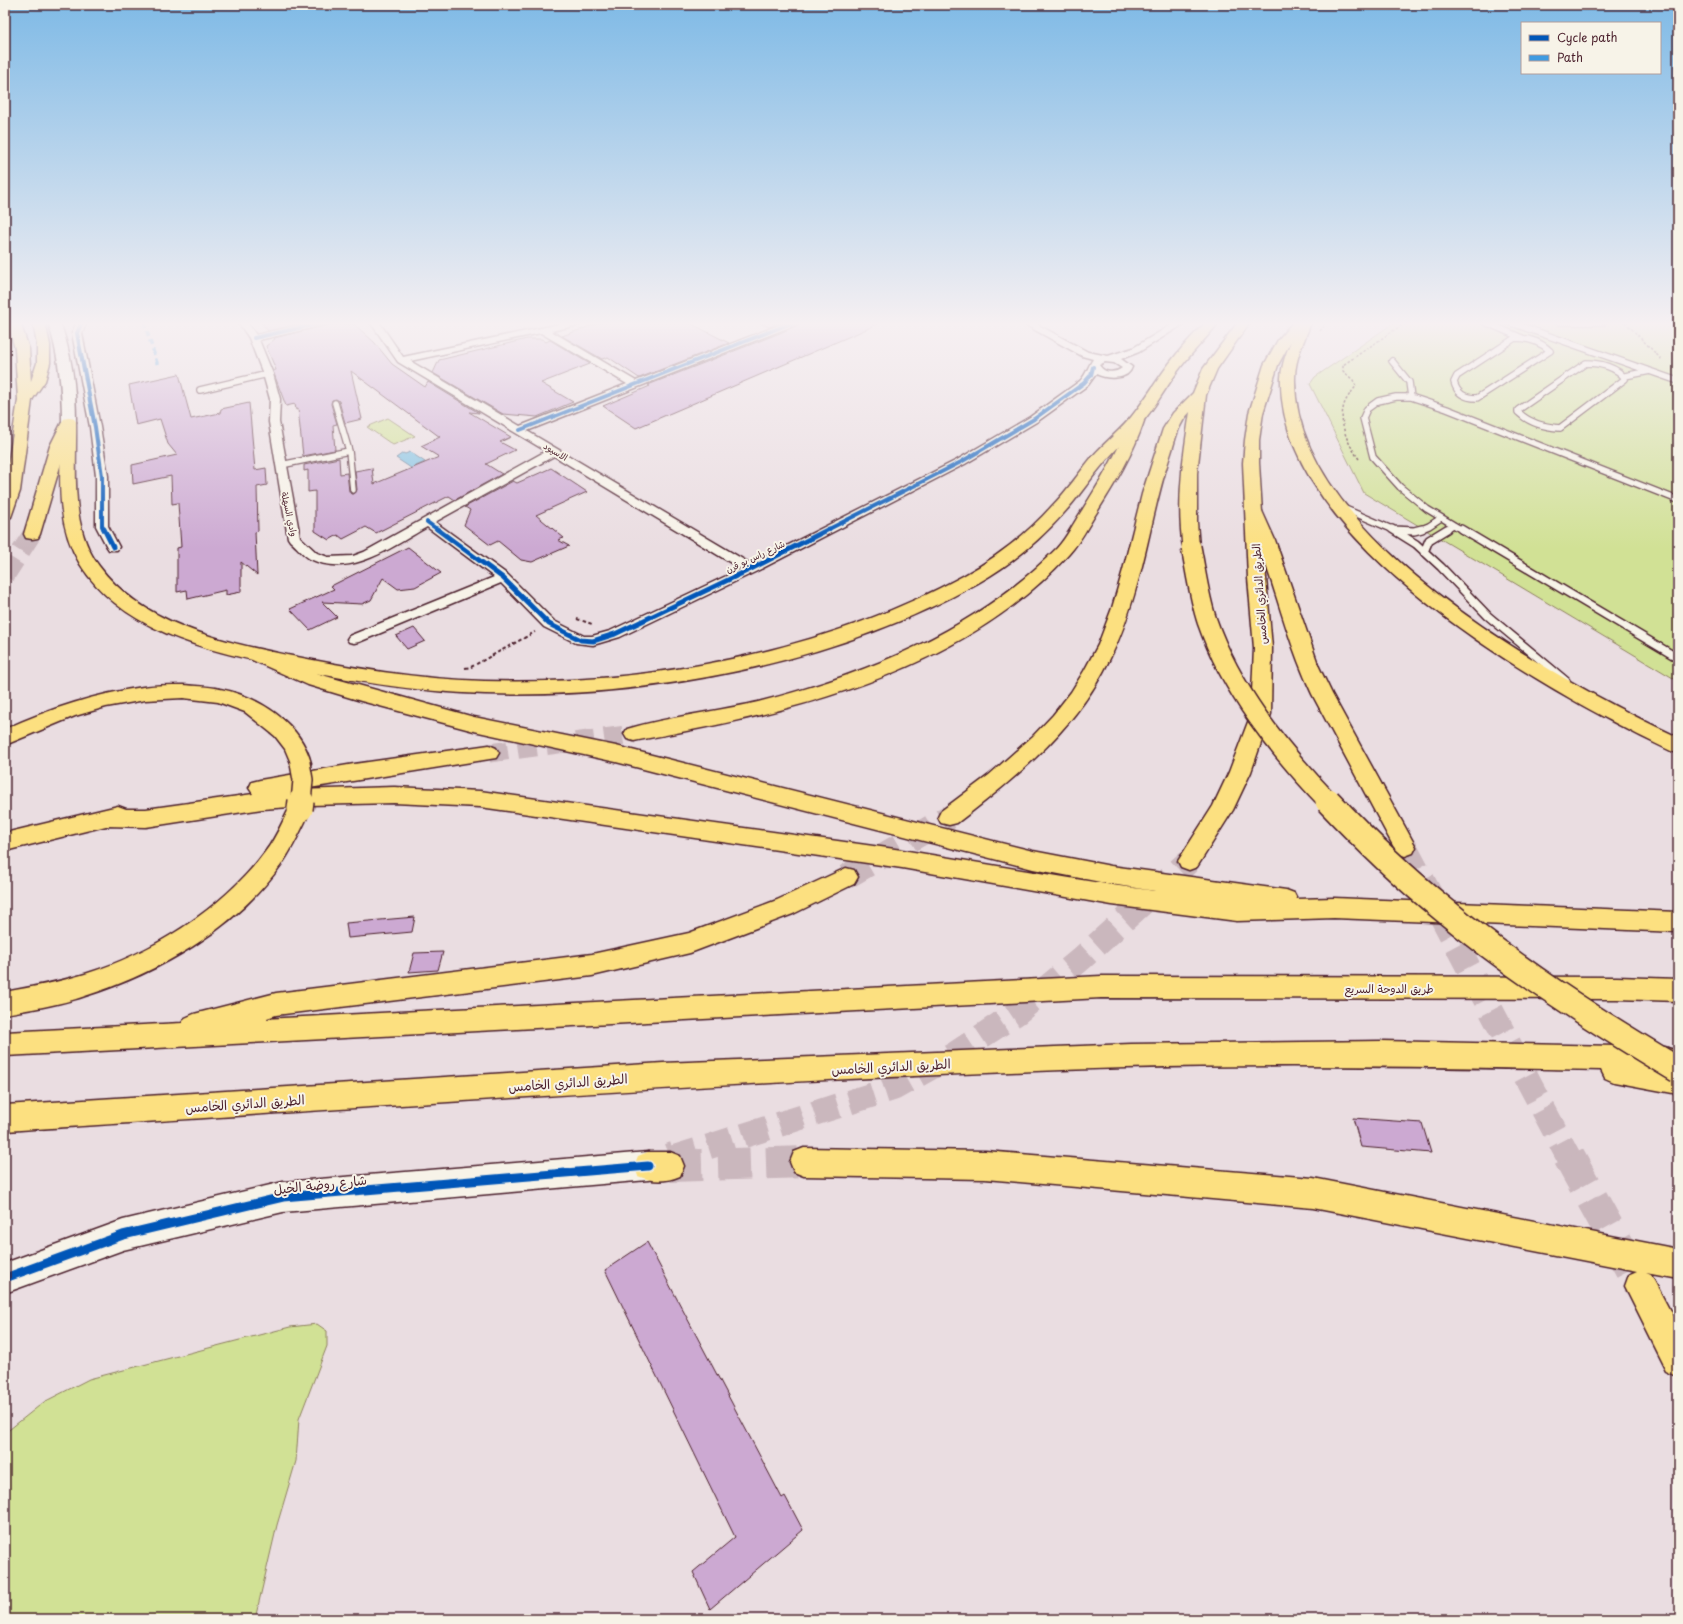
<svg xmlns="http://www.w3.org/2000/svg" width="1683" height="1624" viewBox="0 0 1683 1624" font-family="'Playpen Sans','Playpen Sans Arabic',sans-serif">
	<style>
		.green { fill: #d1e195; stroke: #8e8060 }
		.water { fill: #82c2e2; stroke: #6c8199 }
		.building { fill: #cca9d2; stroke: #4a1f2b }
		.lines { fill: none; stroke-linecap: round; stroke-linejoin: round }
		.primary-tunnel-far1 { stroke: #cab7bd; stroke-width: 25; stroke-dasharray: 25 12; stroke-linecap: butt }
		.primary-tunnel { stroke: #cab7bd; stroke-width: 32; stroke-dasharray: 32 16; stroke-linecap: butt }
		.highway-tunnel-far2 { stroke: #cab7bd; stroke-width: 19; stroke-dasharray: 19 10; stroke-linecap: butt }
		.highway-tunnel-far1 { stroke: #cab7bd; stroke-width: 25; stroke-dasharray: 25 12; stroke-linecap: butt }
		.highway-tunnel { stroke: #cab7bd; stroke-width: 32; stroke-dasharray: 32 16; stroke-linecap: butt }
		.lane-far1-casing { stroke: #4a1f2b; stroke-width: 8 }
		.lane-casing { stroke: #4a1f2b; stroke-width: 10 }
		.street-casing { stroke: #4a1f2b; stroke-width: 3 }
		.secondary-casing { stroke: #4a1f2b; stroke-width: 3 }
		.primary-casing { stroke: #4a1f2b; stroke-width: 3 }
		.highway-casing { stroke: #4a1f2b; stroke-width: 3 }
		.path-far1 { stroke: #4a1f2b; stroke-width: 1.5; stroke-dasharray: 2.5 2; stroke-linecap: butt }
		.path { stroke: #4a1f2b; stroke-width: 2; stroke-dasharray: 3.5 2.5; stroke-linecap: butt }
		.lane-far1 { stroke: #f7f3e8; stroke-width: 5.5 }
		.lane { stroke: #f7f3e8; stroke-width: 7 }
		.street { fill: #f7f3e8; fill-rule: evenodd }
		.secondary { fill: #f7f3e8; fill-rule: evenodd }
		.primary { fill: #fce080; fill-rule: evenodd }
		.highway { fill: #fce080; fill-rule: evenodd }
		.highway-bridge-far1-casing { stroke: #4a1f2b; stroke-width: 22; stroke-linecap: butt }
		.highway-bridge-casing { stroke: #4a1f2b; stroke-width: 28; stroke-linecap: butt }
		.highway-bridge-far1 { stroke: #fce080; stroke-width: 19 }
		.highway-bridge { stroke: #fce080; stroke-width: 25 }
		.quiet { stroke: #409be1; stroke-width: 3.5; stroke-dasharray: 6 3.5; stroke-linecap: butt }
		.cycleway-far2-casing { stroke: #f7f3e8; stroke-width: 5.5 }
		.cycleway-far1-casing { stroke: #f7f3e8; stroke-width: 7 }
		.cycleway-casing { stroke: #f7f3e8; stroke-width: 12 }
		.cycleway-far2 { stroke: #0057b8; stroke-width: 4 }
		.cycleway-far1 { stroke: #0057b8; stroke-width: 5 }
		.cycleway { stroke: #0057b8; stroke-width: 9 }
		.labels { text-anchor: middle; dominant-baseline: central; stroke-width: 4; stroke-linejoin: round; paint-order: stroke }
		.far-street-label { font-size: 9px; fill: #4a1f2b; stroke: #f7f3e8 }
		.street-label { font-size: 11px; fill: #4a1f2b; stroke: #f7f3e8 }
		.near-street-label { font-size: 13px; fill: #4a1f2b; stroke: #f7f3e8 }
	</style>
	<rect width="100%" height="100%" fill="#eadde1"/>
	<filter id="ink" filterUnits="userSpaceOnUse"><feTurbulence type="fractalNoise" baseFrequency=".025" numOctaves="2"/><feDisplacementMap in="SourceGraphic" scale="8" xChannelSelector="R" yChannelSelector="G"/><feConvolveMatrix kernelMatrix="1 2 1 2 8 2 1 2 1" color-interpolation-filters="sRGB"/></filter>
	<g filter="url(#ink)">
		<path class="green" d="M1395 322H1678V681L1364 493 1310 384 1315 377Z
			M388 418 415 436 393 445 367 427Z
			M317 1324 327 1331V1346L299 1419 296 1461 277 1525 255 1619H5V1433L44 1402 89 1379 290 1327Z"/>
		<path class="water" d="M410 452 425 462 411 468 396 458 403 453 405 454Z"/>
		<path class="building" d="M261 322H310L268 331Z
			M602 322H688L729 343 639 378 608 357 602 359 562 336Z
			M757 322H784L769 327Z
			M799 322H883L636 428 603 406 650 386 648 385 780 333 798 325Z
			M330 324H354L374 342 392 364 425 387 428 382 479 413 469 412 511 437 500 442 515 450 486 464 502 474 455 500 449 496 376 533 366 527 343 539 338 535 329 540 315 531V491L308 492V470L304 471V465L339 458 340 474 347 473 349 491 351 494H354L357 490 355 471 372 468 374 484 439 457 421 446 440 437 351 371 362 419 345 423 339 401 336 399 332 400 331 404 337 424 333 425 335 450 303 456 298 409 296 410 295 404 286 406 273 371 276 370 266 346 275 339 274 338Z
			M527 339H542L546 342 550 340 590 364 541 383 573 402 537 417 503 414 433 373 439 360Z
			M179 374 191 419 220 413 221 409 249 403 255 470 266 468 267 485 257 487 258 531 255 532 257 575 241 562V592L226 595V590L188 599 187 590 177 592V548L181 547 178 503 172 504 171 476 133 484 132 465 177 455 168 444 160 419 136 425 129 385Z
			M551 468 587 492 536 515 564 538 558 540 569 546 532 562 521 560 498 541 490 545 464 525 470 510 465 507 513 481 517 483Z
			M408 547 441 573 415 587 398 589 383 578 371 600 362 604 322 602 337 617 310 630 290 609 334 589 331 586Z
			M414 628 425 641 407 649 396 636Z
			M415 917 412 932 348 938 346 923Z
			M443 952 438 970 409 972 414 953Z
			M1353 1118 1422 1123 1431 1153 1361 1147Z
			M647 1242 782 1498 785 1496 803 1530 710 1609 693 1572 735 1537 605 1270Z"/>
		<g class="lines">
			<path class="primary-tunnel-far1" d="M673 1158 894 1088 955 1054 1018 1012 1081 959 1189 861"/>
			<path class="primary-tunnel" d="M671 1159 676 1157"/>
			<path class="highway-tunnel-far2" d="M5 576 32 534
				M489 753 634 734"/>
			<path class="highway-tunnel-far1" d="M1405 847 1569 1158
				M846 877 949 817"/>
			<path class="highway-tunnel" d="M1569 1157 1640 1286
				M670 1166 804 1162"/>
			<g class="lane-far1-casing">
				<path id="lane-far1" d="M1485 322 1522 338
					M1509 322 1678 381
					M1559 322H1603
					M1515 338C1528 338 1541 342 1550 351L1477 398C1465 398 1457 394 1454 382L1457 376Z
					M1392 361 1409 382 1411 397
					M1586 363C1599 363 1618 367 1625 379L1560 428C1545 427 1529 423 1518 412V410Z
					M1625 376 1650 371
					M200 390 268 374
					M335 403 349 451 353 490
					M281 465 349 451
					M1343 508 1394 530
					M1419 530 1429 526 1441 518
					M1445 530 1453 525
					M1462 530 1427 509 1400 487 1373 457 1363 418 1367 409 1378 401 1396 397H1411L1447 409 1678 500"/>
			</g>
			<g class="lane-casing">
				<path id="lane" d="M1392 529 1416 544 1441 567 1488 616 1566 681
					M1461 529 1678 658
					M1394 530 1414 531 1422 529
					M1424 552 1429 540 1447 529"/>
			</g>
			<g class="street-casing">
				<path id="street" d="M76 322H84L86 324 82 333 100 427 108 476V526L119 547 117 550H109L107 547 96 526V476L90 427 72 333 76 324Z
					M238 322H247L256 335 315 322H330L328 324 259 340 273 374 280 399 279 422 300 537 317 553 328 557 353 556 364 552 546 451 398 362 373 326 368 322H379L403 357 569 322H584L583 324 551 331 636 381 787 322H798L797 324 527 431 751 564 957 460 1030 417 1080 381C1087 374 1088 366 1093 359L1082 356 1024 324 1023 322H1033L1088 352 1108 356 1133 348 1176 322H1187L1139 352 1121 359 1132 367C1128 381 1106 379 1096 374L1088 385 1038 421 965 464 755 572 620 637 593 645 576 643 544 627 501 583 359 642 354 643 349 642 347 639 349 636 494 577 427 527C393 546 351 579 310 559 303 555 296 546 290 541L288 538 269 422 270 399 263 374 249 338ZM541 333 627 384 520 426 410 361ZM1105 362 1114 363 1122 368C1114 374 1104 373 1099 365ZM554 456 741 569 610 631 592 636H584L554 621 508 575 435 522Z"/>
			</g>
			<g class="secondary-casing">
				<path id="secondary" d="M48 322H60C72 355 76 387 76 422L74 425 69 426 64 425 62 422C62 387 59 355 48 322Z
					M648 1152 658 1156 662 1166 658 1176 648 1180 283 1212 123 1250 5 1293V1263L123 1220 283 1182Z"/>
			</g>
			<g class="primary-casing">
				<path id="primary" d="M8 322H20L29 349 32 400 30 403 25 404 20 403 18 400 15 349Z
					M1206 322H1219C1206 339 1190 354 1177 372 1164 390 1154 409 1139 426 1128 439 1115 449 1104 463 1090 479 1078 498 1063 514 1039 541 1010 565 978 583 835 664 648 699 485 694 414 692 345 680 276 665 205 650 121 630 80 564 53 519 61 472 62 422L64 419 69 418 74 419 76 422C77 470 69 526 99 566 142 624 220 641 287 655 352 668 417 679 484 681 644 686 821 653 963 576 996 558 1027 534 1052 506 1067 491 1079 473 1092 457 1105 442 1120 431 1132 416 1145 400 1156 381 1169 364 1180 349 1193 335 1206 322Z
					M1293 322H1305L1291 341 1278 365 1263 413 1259 440V463L1266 578 1272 648 1271 714 1251 772 1233 810 1197 867 1189 870 1181 867 1178 861 1213 806 1229 772 1251 714 1254 648 1248 578 1243 463 1245 440 1249 413 1264 365 1278 340Z"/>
			</g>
			<g class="highway-casing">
				<path id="highway" d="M33 322H45L50 345V363L45 381 32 400 20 491 11 517 5 519V485L18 400 31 381 37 363V345Z
					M1238 322H1250L1217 369 1206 395 1197 473V522L1199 547 1197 551 1191 552 1185 551C1181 545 1182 537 1181 530 1178 490 1184 451 1190 412 1178 424 1176 438 1171 453 1158 491 1151 531 1141 570 1132 605 1121 640 1103 672 1069 735 1013 780 957 823L949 825 941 823 938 817 941 811 989 775 1033 736 1053 715 1071 692 1084 671 1098 645 1112 608 1123 570 1142 494 1163 429 1173 413 1193 393 1203 369Z
					M1299 322H1311C1305 340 1295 358 1295 377 1291 535 1554 679 1678 737V753L1671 751C1543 690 1277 541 1281 378 1282 358 1292 340 1299 322Z
					M1137 417 1142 418 1144 421C1133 454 1116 482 1097 512 1088 526 1081 541 1069 554 989 643 870 689 756 716 716 726 675 733 634 741L627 739 624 734 627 729C670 716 715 712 758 702 867 674 977 630 1057 548 1067 537 1073 524 1081 512 1100 482 1117 454 1130 421L1132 418Z
					M69 418 74 419 76 422 66 446 40 534 38 538 32 539 26 538 24 534 50 446 62 422 64 419Z
					M1254 506 1260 508 1262 511 1275 540 1319 667 1332 694 1416 847 1413 853 1405 856 1397 853 1312 694C1284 635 1272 571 1246 511L1248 508Z
					M259 650 322 675 474 717 616 746 1033 851 1111 866 1286 890 1294 893 1297 899 1334 898 1678 912V932L1334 918 1237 921 1112 905 902 868 480 807 394 803 309 805 311 809C302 828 293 848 281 865 235 929 159 973 85 996 59 1005 32 1009 5 1014V992C32 987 59 982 85 974 151 954 224 908 265 852 276 838 282 822 290 807L262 809 146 827 106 826 5 851V833L118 806 126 809H146L253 794 249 788 252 782 260 780 354 764 489 745 496 748 499 753 496 758 297 790 394 787 480 791 902 850 1112 885 1155 891 1111 884 1033 869 616 762 474 731 361 701 308 685 252 660 249 656 252 652Z
					M183 685C195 686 208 686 220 689 258 696 301 723 311 763L307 768 300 771 293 768 285 749 275 736 245 712 218 702 183 698 145 700 106 707 75 716 5 745V729C49 709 95 694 143 687 156 685 170 685 183 685Z
					M846 868 854 870 858 877 854 884 793 914 690 953 592 976 276 1015 264 1019 1101 976 1617 977 1678 979V1001L1617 999 1101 998 5 1056V1032L182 1023 185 1018 194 1014 276 993 592 954 689 933 777 900Z
					M1381 1041 1665 1047 1674 1050 1678 1058 1675 1068H1678V1094L1614 1082 1605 1078 1601 1070C1443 1067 1285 1064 1127 1068 753 1079 379 1107 5 1131V1105L663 1063 1131 1044Z
					M804 1148 985 1151 1313 1178 1678 1249V1279L1646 1273 1651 1275 1678 1326V1375L1667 1370 1625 1286 1629 1275 1638 1271 1313 1208 985 1179 804 1176 794 1172 790 1162 794 1152Z
					M648 1152H670L680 1156 684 1166 680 1176C666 1182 652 1182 638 1176L634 1166 638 1156Z"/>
			</g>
			<path class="path-far1" d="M1625 322 1662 360
				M1320 331 1327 322
				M1359 459C1348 444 1338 424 1344 405 1346 398 1352 392 1356 386L1353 380 1343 371V365L1406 322"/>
			<path class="path" d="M577 619 592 624
				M465 668 471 667 535 632"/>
			<use href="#lane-far1" class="lane-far1"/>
			<use href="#lane" class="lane"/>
			<use href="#street" class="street"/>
			<use href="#secondary" class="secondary"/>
			<use href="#primary" class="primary"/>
			<use href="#highway" class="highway"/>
			<g class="highway-bridge-far1-casing">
				<path id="highway-bridge-far1" d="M1191 547C1196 572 1199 597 1207 621 1231 690 1279 750 1329 802
					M300 763 303 780 301 802"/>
			</g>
			<g class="highway-bridge-casing">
				<path id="highway-bridge" d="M1328 801C1364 839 1402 876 1443 909 1516 970 1596 1021 1678 1070
					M300 809 301 801"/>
			</g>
			<use href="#highway-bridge-far1" class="highway-bridge-far1"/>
			<use href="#highway-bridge" class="highway-bridge"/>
			<path class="quiet" d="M144 322 158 366"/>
			<g class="cycleway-far2-casing">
				<path id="cycleway-far2" d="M79 322 81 324 77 333 95 427 102 476V526L104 530
					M254 338 325 322
					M520 430 794 322
					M427 522 438 530
					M827 530 961 462 1034 419 1084 383 1091 375 1093 367"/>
			</g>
			<g class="cycleway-far1-casing">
				<path id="cycleway-far1" d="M104 529 113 547
					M437 529 503 578 549 624 581 640 593 641 615 634 751 569 829 529"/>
			</g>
			<g class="cycleway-casing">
				<path id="cycleway" d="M5 1278 123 1235 283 1197 648 1166"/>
			</g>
			<use href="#cycleway-far2" class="cycleway-far2"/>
			<use href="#cycleway-far1" class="cycleway-far1"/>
			<use href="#cycleway" class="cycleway"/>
		</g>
	</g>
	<linearGradient id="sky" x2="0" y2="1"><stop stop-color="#7fbae6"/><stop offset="0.59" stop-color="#f6f0f2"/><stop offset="1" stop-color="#f6f0f2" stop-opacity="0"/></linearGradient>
	<rect width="1683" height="549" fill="url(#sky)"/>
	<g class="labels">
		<g class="far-street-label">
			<text transform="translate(556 451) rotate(31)">الاسيود</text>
			<text transform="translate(290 514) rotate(77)">وادي السهلة</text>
			<text transform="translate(755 556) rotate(-25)">شارع راس بو قرن</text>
		</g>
		<g class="street-label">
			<text transform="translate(1259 594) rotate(-94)">الطريق الدائري الخامس</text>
			<text x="1389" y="988">طريق الدوحة السريع</text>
		</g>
		<g class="near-street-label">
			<text transform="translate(891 1066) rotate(-3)">الطريق الدائري الخامس</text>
			<text transform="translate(568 1082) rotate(-4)">الطريق الدائري الخامس</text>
			<text transform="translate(245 1103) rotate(-4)">الطريق الدائري الخامس</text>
			<text transform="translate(320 1184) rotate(-6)">شارع روضة الخيل</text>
		</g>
	</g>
	<rect width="1683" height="1624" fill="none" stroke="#f7f3e8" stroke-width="20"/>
	<rect x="10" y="10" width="1663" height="1604" fill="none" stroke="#4a1f2b" stroke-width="1.5" filter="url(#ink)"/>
	<rect x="1521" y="22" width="140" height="52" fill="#f7f3e8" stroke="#b29e9c"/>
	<rect x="1529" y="35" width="20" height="6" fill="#0057b8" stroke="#b29e9c"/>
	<text x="1557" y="42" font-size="12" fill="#4a1f2b">Cycle path</text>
	<rect x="1529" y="55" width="20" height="6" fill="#409be1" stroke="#b29e9c"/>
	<text x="1557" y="62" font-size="12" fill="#4a1f2b">Path</text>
</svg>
